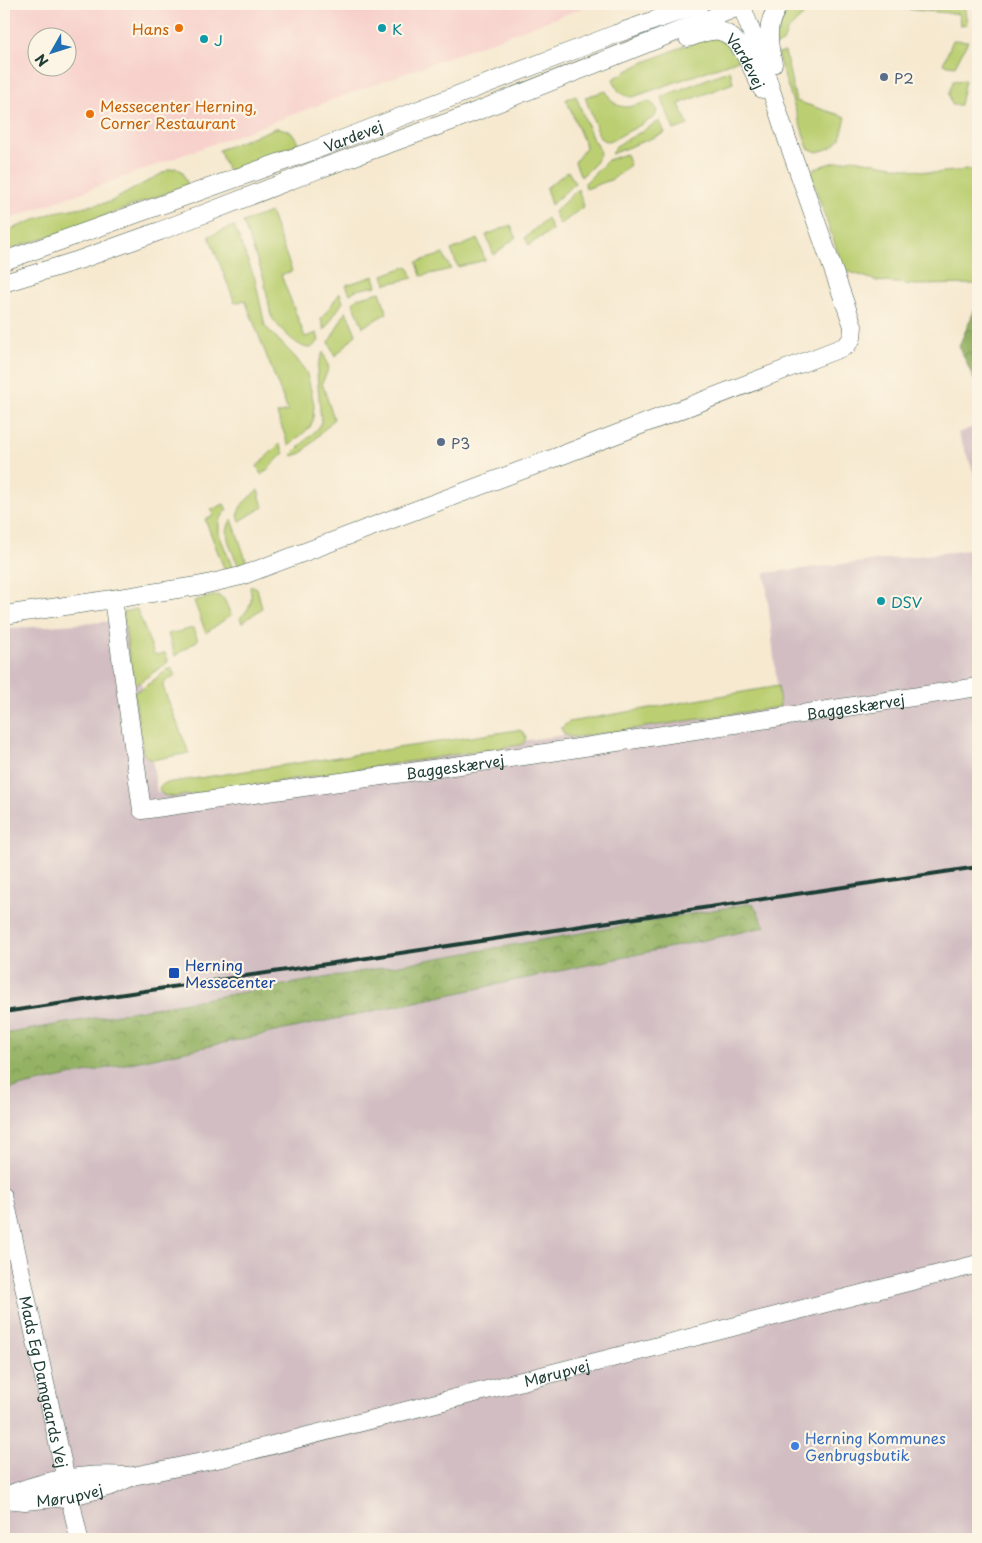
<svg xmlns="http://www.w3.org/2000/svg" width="982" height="1543" viewBox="0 0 982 1543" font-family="'Playpen Sans',sans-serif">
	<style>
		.built { fill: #f7d0cb; fill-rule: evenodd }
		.industrial { fill: #d2bec2 }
		.green { fill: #bbcf72; stroke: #6d8653 }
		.forest { fill: url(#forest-crowns); stroke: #5a784c }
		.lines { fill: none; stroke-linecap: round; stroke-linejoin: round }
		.minor-casing { stroke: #3f574b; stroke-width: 19 }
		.minor { stroke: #fff; stroke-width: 18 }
		.rail { stroke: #1f3d34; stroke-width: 4 }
		.food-dot { fill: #e8710a; stroke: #fcf5e5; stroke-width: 2 }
		.culture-dot { fill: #0f9aa8; stroke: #fcf5e5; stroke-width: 2 }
		.service-dot { fill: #5c6f8a; stroke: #fcf5e5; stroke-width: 2 }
		.transit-dot { fill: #1a4fb4; stroke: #fcf5e5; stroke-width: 2 }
		.shop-dot { fill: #3f7fe0; stroke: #fcf5e5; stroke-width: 2 }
		.labels { text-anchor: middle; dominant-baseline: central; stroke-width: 4.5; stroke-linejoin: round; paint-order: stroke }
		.food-label { font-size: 15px; fill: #c56008; stroke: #fcf5e5; text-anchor: end }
		.culture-label { font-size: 15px; fill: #0d838f; stroke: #fcf5e5; text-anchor: start }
		.street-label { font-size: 15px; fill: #1f3d34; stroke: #fcf5e5 }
		.service-label { font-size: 15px; fill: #4e5e75; stroke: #fcf5e5; text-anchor: start }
		.transit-label { font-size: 15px; fill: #164399; stroke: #fcf5e5; text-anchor: start }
		.shop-label { font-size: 15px; fill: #366cbe; stroke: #fcf5e5; text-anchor: start }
	</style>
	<defs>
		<pattern id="forest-crowns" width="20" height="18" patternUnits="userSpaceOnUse" patternTransform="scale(1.25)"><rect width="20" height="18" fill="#94b264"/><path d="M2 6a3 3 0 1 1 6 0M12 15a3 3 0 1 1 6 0" fill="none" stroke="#789253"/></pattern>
	</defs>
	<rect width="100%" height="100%" fill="#fcf5e5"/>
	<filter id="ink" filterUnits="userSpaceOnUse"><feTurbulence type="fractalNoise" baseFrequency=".02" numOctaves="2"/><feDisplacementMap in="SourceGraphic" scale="10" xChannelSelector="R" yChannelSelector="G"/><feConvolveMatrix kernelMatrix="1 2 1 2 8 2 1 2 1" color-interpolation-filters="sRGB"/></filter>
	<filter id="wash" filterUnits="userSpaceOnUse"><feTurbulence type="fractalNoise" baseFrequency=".0096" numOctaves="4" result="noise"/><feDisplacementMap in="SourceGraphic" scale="20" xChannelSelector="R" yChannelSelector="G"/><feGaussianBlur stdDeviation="1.12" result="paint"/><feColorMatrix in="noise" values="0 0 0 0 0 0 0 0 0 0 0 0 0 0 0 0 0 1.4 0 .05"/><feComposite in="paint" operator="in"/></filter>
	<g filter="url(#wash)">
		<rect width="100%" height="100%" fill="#f6e9d0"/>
		<path class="built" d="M4 4H593L4 221ZM38 38H68V68H38Z"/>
		<path class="industrial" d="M978 425V483L958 433Z
			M978 549V1539H4V629L132 620 157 792 779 705 765 573Z"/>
		<path class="green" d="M786 4H815L787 31 783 43 774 46V24Z
			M879 4H964L967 24 960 25 959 14 895 8Z
			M706 37H721L741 59 633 97C620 96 617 90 613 79L638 65Z
			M953 40 968 41 955 66 943 64Z
			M785 52 796 101 846 117C840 139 842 146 817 152L808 148 777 54Z
			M730 70 733 83 679 104 688 125 674 130 661 97Z
			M965 80 960 105H952L949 94 953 81Z
			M606 91C617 114 630 107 650 101L657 109 656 114 653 118 611 141H605L600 138 585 97Z
			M576 96 593 140 597 144 600 153 594 165 581 177 575 162 586 147 566 99Z
			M660 121 665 133 611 154 616 146Z
			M276 128C286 128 296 133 298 144L228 171 219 150Z
			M626 154 630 165 613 179 586 189 585 183 608 160Z
			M853 159 933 173 978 169V284L915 285 877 281 844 270 810 173C820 163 840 162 853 159Z
			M176 168 182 171 188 185 54 235 4 251V232L55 212 110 202 170 169Z
			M568 171 575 183 551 205 546 188Z
			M578 189 584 206 560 225 554 212Z
			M270 212 292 271 281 275 305 337 317 333 319 341 311 348C299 350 277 326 271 316L264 279 243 222Z
			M547 218 552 230 529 245 525 238Z
			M511 225 516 237 494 255 486 235Z
			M234 226 255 279 265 326 296 358 306 372 308 378 314 404 313 420 310 427 289 446 277 414 288 411 245 300 235 303 209 236Z
			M478 239 485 260 458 267 451 250Z
			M443 254 451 269 421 276 417 262Z
			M408 266 413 278 386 284 383 275Z
			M374 276 377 286 356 290 350 294 346 285Z
			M380 292 387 313 363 327 353 302 357 298Z
			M340 293 343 302 324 330 321 319Z
			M346 311 356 334 335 357 329 342Z
			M323 352 329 368 322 383 334 419 302 453 293 456 292 454 319 427 321 422 317 373 318 365Z
			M279 444 284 453 262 475 257 466Z
			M258 490 263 507 240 521C233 508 249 498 258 490Z
			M224 504 227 510 219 521V534L234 571H225L205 519 213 516 211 510Z
			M232 519 247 563 245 568 240 569C234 554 220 534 232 519Z
			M253 586 257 588 262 608 242 623 240 618C251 608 253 601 250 587Z
			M217 595 224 599 231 615 206 633 194 601Z
			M137 609 154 654 158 655 165 653 168 662 139 683 133 684 123 612Z
			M193 628 198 640 175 656 168 634Z
			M171 667 175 676 164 682 163 687 189 753 152 760 143 754 134 692 142 689Z
			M778 686 780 707 578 737C570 737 564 737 561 728L569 722Z
			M517 730 522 731 526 737 524 743 520 745 174 797 163 795 159 790 160 786 166 783Z"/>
		<path class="forest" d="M978 302V388L959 346Z
			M753 903 765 927 4 1090V1034Z"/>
	</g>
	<g filter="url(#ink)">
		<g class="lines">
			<g class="minor-casing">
				<g id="minor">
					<path id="s1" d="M688 38C698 35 709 29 719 31 740 34 753 72 762 89"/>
					<path d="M773 64C768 42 765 23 780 4"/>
					<path id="s2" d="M4 261 312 151 616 34 700 4"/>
					<path d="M4 283 79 260 160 231 319 169 457 119 746 4"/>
					<path d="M113 599 203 585 241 576 565 454 846 346 852 338 853 326 787 139 757 47 741 4"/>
					<path id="s3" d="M4 615 113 599 142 810 545 753 978 687"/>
					<path id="s4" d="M4 1195 79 1539"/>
					<path d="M4 1497C42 1480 86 1473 128 1476"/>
					<path id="s5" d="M4 1499 25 1501 68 1497 111 1486 133 1476 222 1458 978 1264"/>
				</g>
			</g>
			<use href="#minor" class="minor"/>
			<path class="rail" d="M4 1012 978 867"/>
		</g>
	</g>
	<g class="food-dot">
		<circle cx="179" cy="28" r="5"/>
		<circle cx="90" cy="114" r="5"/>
	</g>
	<g class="culture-dot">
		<circle cx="382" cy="28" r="5"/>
		<circle cx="204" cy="39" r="5"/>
		<circle cx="881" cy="601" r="5"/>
	</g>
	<g class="service-dot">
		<circle cx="884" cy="77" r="5"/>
		<circle cx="441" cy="442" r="5"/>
	</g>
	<rect class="transit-dot" x="168" y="967" width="12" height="12" rx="2.5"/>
	<circle class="shop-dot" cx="795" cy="1446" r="5"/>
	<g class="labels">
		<g class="food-label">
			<text x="169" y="28">Hans</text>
			<text x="100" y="105" text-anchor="start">Messecenter Herning,<tspan x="100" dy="17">Corner Restaurant</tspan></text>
		</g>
		<g class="culture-label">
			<text x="392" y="28">K</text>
			<text x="214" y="39">J</text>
			<text x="891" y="601">DSV</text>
		</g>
		<g class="street-label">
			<text stroke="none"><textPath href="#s1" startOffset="74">Vardevej</textPath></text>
			<text stroke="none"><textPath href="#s2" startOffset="371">Vardevej</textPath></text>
			<text stroke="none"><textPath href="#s3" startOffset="1044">Baggeskærvej</textPath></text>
			<text stroke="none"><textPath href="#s3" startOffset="639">Baggeskærvej</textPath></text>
			<text stroke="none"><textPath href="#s5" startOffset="569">Mørupvej</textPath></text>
			<text stroke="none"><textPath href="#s4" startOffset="191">Mads Eg Damgaards Vej</textPath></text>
			<text stroke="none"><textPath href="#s5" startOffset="66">Mørupvej</textPath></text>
		</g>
		<g class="service-label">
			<text x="894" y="77">P2</text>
			<text x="451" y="442">P3</text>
		</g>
		<g class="transit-label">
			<text x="185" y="964">Herning<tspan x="185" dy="17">Messecenter</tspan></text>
		</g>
		<g class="shop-label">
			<text x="805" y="1437">Herning Kommunes<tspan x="805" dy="17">Genbrugsbutik</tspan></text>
		</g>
	</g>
	<rect width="982" height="1543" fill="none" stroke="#fcf5e5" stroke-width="20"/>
	<g transform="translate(52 52) rotate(231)"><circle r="24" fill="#fcf5e5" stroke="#a4ab9e"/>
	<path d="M0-4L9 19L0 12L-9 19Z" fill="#1f6fb2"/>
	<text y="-8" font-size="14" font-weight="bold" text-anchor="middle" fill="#1f3d34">N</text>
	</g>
</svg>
